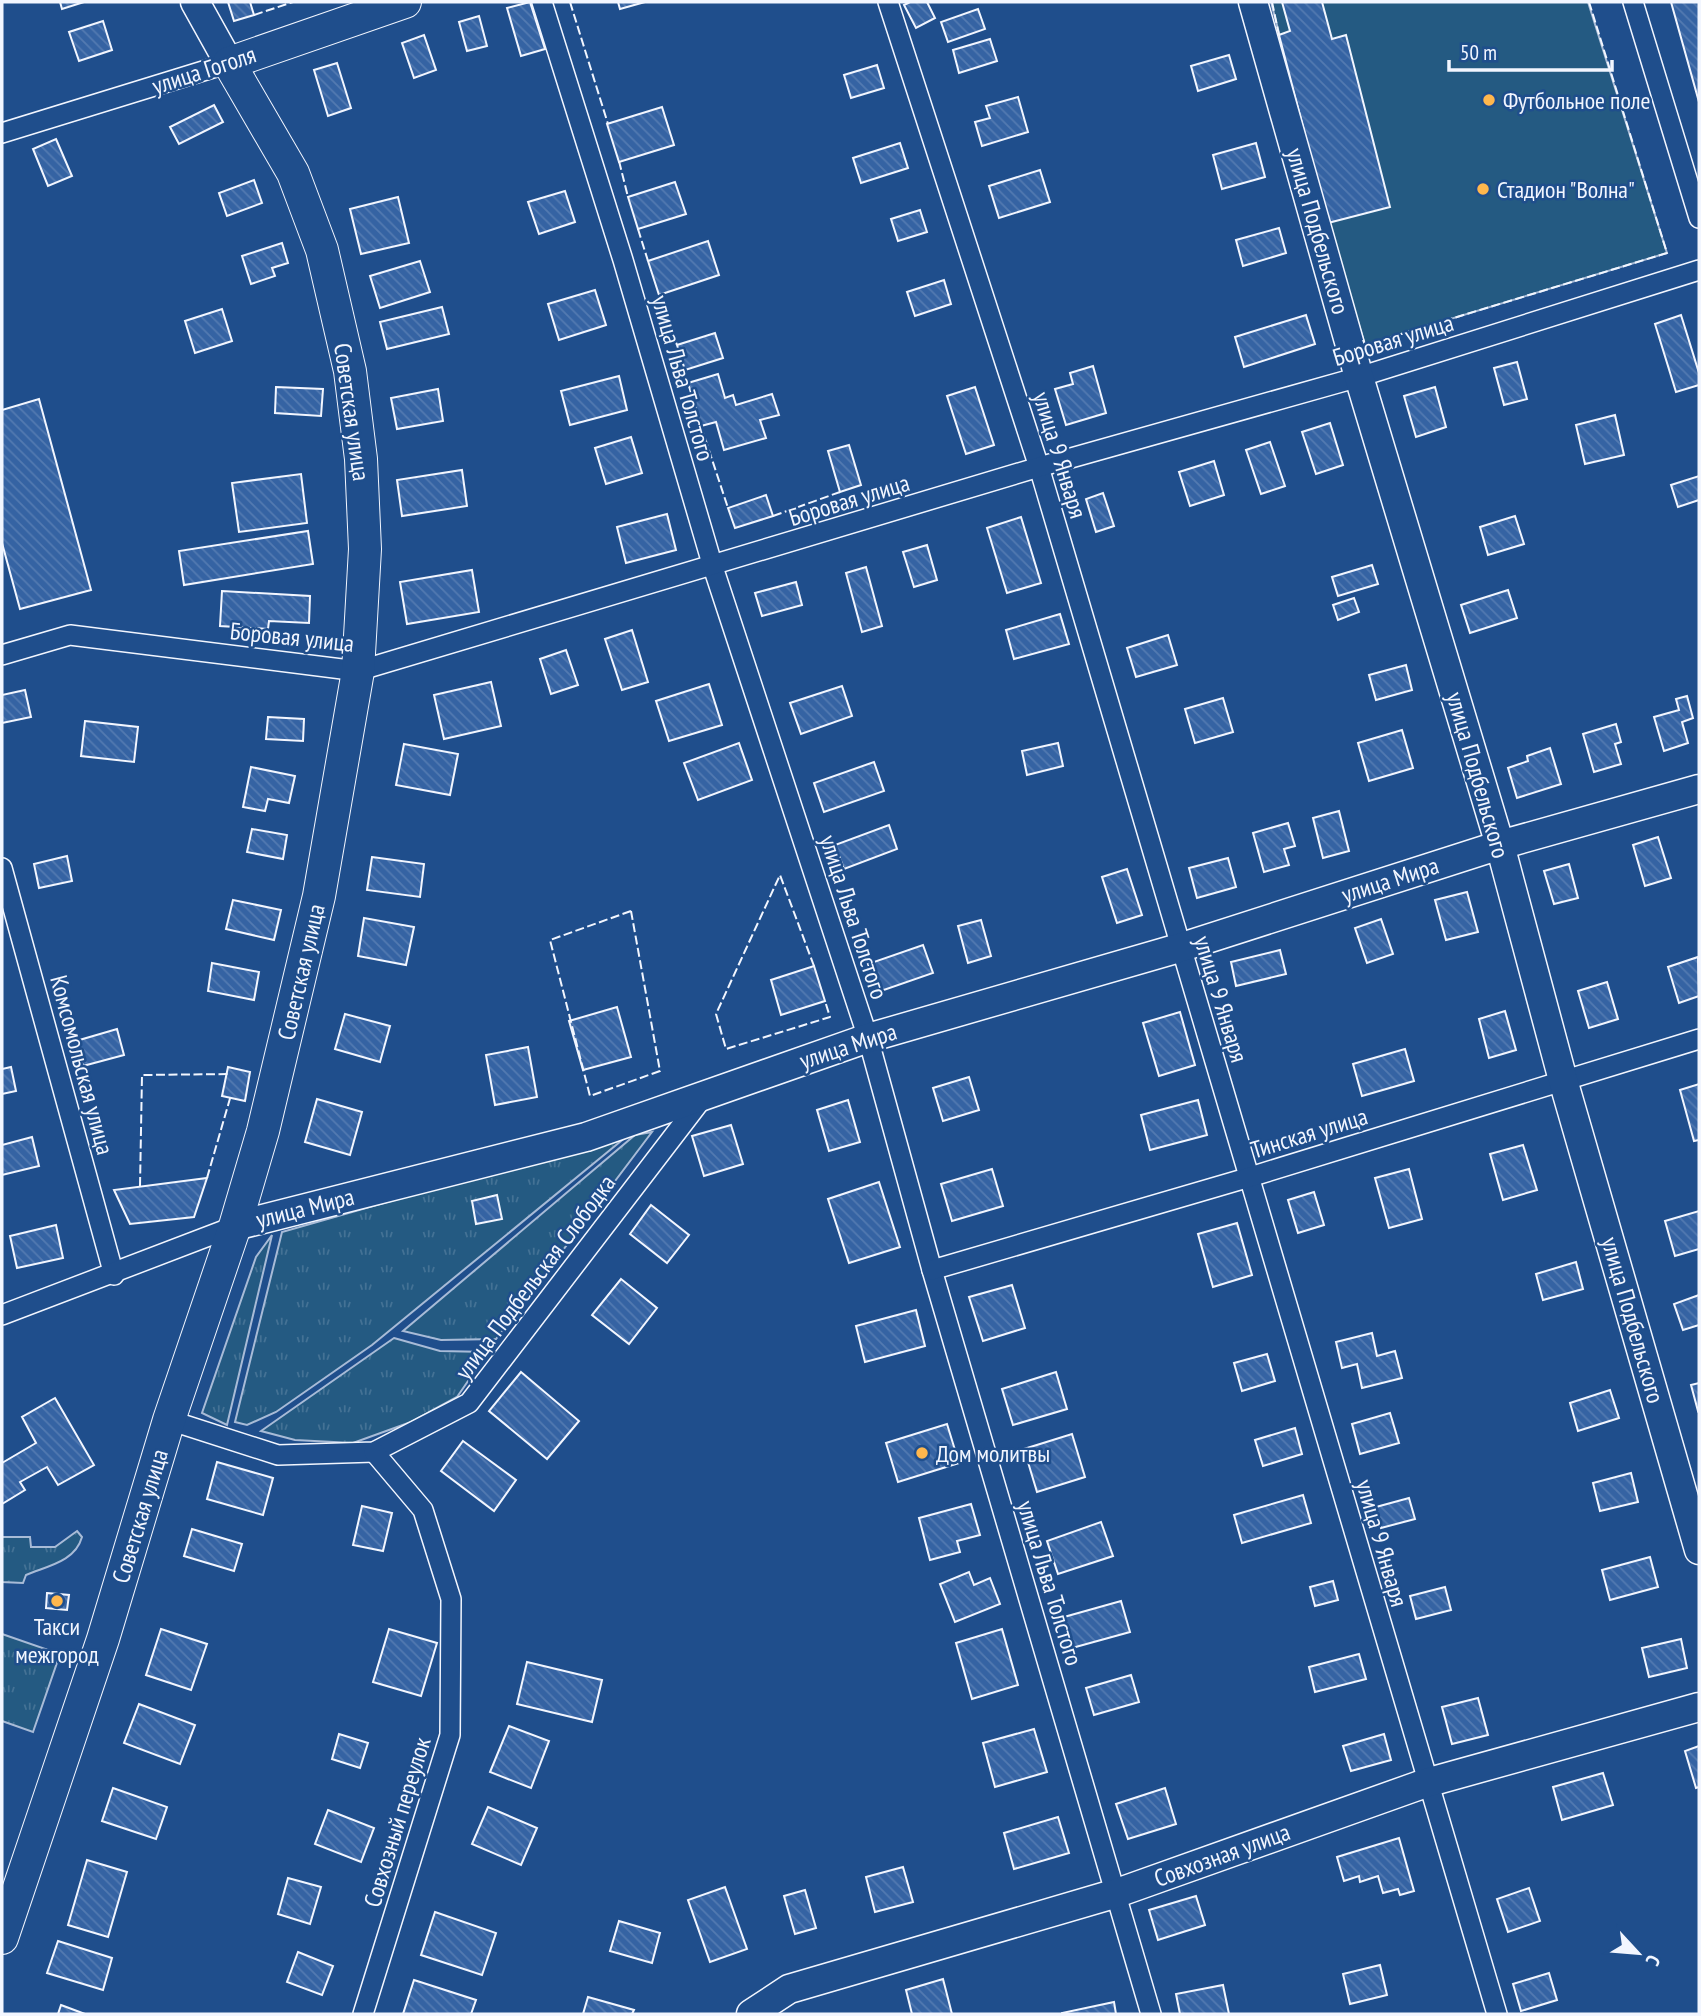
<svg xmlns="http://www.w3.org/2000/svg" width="1701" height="2016" font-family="'PT Sans Narrow',sans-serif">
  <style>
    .grass { fill: url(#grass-tufts); stroke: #a8bbd7; stroke-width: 2 }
    .garden { fill: #245a82; stroke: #a8bbd7; stroke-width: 2 }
    .building { fill: url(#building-back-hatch); stroke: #f2f6ff; stroke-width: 2 }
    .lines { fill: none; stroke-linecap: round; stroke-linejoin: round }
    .minor-casing { stroke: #f2f6ff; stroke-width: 22 }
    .secondary-casing { stroke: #f2f6ff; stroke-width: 31 }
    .primary-casing { stroke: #f2f6ff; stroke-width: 34 }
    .minor { stroke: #1f4e8c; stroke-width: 19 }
    .secondary { stroke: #1f4e8c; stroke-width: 28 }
    .primary { stroke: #1f4e8c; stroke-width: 32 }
    .fence { stroke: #f2f6ff; stroke-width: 2; stroke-dasharray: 9 3.5; stroke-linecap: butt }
    .poi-dot { fill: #ffb74d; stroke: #1f4e8c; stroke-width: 2.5 }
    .labels { text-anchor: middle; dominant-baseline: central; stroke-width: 5; stroke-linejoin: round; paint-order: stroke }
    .street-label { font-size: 24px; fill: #f2f6ff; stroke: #1f4e8c }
    .poi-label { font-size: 24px; fill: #f2f6ff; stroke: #1f4e8c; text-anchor: start }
  </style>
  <defs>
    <pattern id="grass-tufts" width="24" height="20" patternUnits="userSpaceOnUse" patternTransform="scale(1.75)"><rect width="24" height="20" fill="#245a82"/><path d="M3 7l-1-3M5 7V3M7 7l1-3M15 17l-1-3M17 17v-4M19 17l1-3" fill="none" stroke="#447295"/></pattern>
    <pattern id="building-back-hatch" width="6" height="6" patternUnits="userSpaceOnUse" patternTransform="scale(1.75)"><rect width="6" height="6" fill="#3563a3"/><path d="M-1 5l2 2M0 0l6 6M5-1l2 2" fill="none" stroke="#537ab1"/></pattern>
  </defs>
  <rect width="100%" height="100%" fill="#1f4e8c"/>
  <g class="grass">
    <path d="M632 1132 372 1345 276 1412 247 1425 235 1422 282 1232Z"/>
    <path d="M652 1132 496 1339 441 1340 403 1331 635 1135Z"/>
    <path d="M272 1235 227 1425 202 1413 256 1257Z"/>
    <path d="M394 1338 440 1351 488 1352 457 1397 411 1422 353 1443 295 1440 261 1431Z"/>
    <path d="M77 1531 82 1537C75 1562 47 1566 26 1575L23 1583 2 1582V1537H30L31 1547H55Z"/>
    <path d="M2 1634 60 1654 33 1732 2 1721Z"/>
  </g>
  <path class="garden" d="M1271 2H1588L1667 253 1365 345 1328 223Z"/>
  <g class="building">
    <path d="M60 2H84L62 9Z"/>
    <path d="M228 2H250L254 15 234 21Z"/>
    <path d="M530 2 545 49 521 56 507 8Z"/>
    <path d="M618 2H645L620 9Z"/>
    <path d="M910 2H927L935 18 916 28 904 5Z"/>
    <path d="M1282 2H1322L1332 39 1346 35 1390 207 1328 223 1279 35 1290 31Z"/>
    <path d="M1671 2H1699V102Z"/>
    <path d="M978 9 985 29 948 42 941 22Z"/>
    <path d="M479 16 487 46 467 51 459 22Z"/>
    <path d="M103 21 112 50 79 61 69 32Z"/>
    <path d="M424 35 436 70 414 78 402 43Z"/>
    <path d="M990 39 997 61 959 73 953 50Z"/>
    <path d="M1229 55 1236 79 1198 91 1191 66Z"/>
    <path d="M337 63 351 108 328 116 314 70Z"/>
    <path d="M877 65 884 88 851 98 844 75Z"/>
    <path d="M1018 97 1028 132 982 146 975 122 990 118 986 106Z"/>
    <path d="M214 105 223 122 179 144 170 127Z"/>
    <path d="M662 107 674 145 619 162 607 124Z"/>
    <path d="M56 139 72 176 48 186 33 149Z"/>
    <path d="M900 143 908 168 861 183 853 158Z"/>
    <path d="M1256 143 1265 177 1222 189 1213 155Z"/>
    <path d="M1040 170 1050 202 999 218 989 186Z"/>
    <path d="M254 180 262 203 227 216 219 193Z"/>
    <path d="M675 182 686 214 638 229 628 197Z"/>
    <path d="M565 191 575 222 539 234 528 202Z"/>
    <path d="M398 197 409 243 361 254 350 209Z"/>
    <path d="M920 210 927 232 898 241 891 219Z"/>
    <path d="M1279 228 1286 253 1243 266 1236 240Z"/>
    <path d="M708 241 719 275 659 295 648 261Z"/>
    <path d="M282 243 288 263 272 268 275 276 251 284 242 256Z"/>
    <path d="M420 261 430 292 380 308 370 276Z"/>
    <path d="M944 280 951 304 915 316 907 292Z"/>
    <path d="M595 290 606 325 559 340 548 304Z"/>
    <path d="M442 307 449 334 387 349 380 322Z"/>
    <path d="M222 309 232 341 195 353 185 321Z"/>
    <path d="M1306 315 1315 344 1244 367 1235 337Z"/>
    <path d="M1681 315 1699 373V385L1676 392 1655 324Z"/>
    <path d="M715 333 723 358 685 370 677 345Z"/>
    <path d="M1517 362 1527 399 1504 405 1494 368Z"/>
    <path d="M1093 366 1106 413 1066 425 1055 389 1073 384 1070 373Z"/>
    <path d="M718 374 725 398 733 395 736 405 772 394 779 415 760 420 766 438 724 450 716 422 701 426 688 383Z"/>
    <path d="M619 376 627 410 570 425 561 391Z"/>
    <path d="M276 387 323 389 321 416 275 413Z"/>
    <path d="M975 387 994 445 966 454 947 396Z"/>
    <path d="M1435 387 1446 427 1416 437 1404 396Z"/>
    <path d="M438 389 443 421 397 429 391 398Z"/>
    <path d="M39 399 91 590 20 609 2 543V410Z"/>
    <path d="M1615 415 1624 455 1585 464 1576 425Z"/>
    <path d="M1330 423 1343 465 1316 474 1302 432Z"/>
    <path d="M631 437 642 473 606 484 595 448Z"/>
    <path d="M1270 442 1285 486 1261 494 1246 450Z"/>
    <path d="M849 445 861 485 840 492 828 451Z"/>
    <path d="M1214 461 1224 495 1190 506 1179 472Z"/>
    <path d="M462 470 467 506 402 516 397 480Z"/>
    <path d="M301 474 307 523 239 532 232 483Z"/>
    <path d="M1699 476V500L1678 507 1671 485Z"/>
    <path d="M1103 493 1114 526 1096 532 1086 499Z"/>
    <path d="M766 495 773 516 735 528 728 508Z"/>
    <path d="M667 514 676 550 626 563 617 527Z"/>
    <path d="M1515 516 1524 544 1488 555 1480 527Z"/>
    <path d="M1021 517 1041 583 1007 593 987 528Z"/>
    <path d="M308 531 313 564 184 585 179 551Z"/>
    <path d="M927 545 937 580 914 587 903 552Z"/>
    <path d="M1372 565 1378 584 1338 596 1332 577Z"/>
    <path d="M866 567 882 626 862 632 846 573Z"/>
    <path d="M472 570 479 612 407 624 400 582Z"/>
    <path d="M796 582 802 605 762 616 755 593Z"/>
    <path d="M1508 590 1517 618 1470 633 1461 605Z"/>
    <path d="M222 591 310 596 309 623 269 621 268 629 220 626Z"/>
    <path d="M1354 598 1359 612 1338 620 1333 605Z"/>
    <path d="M1060 614 1069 644 1014 659 1006 630Z"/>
    <path d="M632 630 648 682 622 690 605 639Z"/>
    <path d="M1168 635 1177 665 1136 677 1127 648Z"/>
    <path d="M566 650 578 685 551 694 540 659Z"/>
    <path d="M1406 665 1412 690 1376 700 1369 675Z"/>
    <path d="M491 682 501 726 444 739 434 695Z"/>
    <path d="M709 684 722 725 669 741 656 701Z"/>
    <path d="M842 686 852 716 801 734 790 703Z"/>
    <path d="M25 690 31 717 2 723V695Z"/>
    <path d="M1687 696 1693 718 1682 722 1688 743 1664 751 1654 717 1679 710 1676 699Z"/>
    <path d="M1223 698 1233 732 1195 743 1185 709Z"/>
    <path d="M268 717 304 719 303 741 266 739Z"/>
    <path d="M85 721 138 727 134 762 81 756Z"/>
    <path d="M1616 724 1621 742 1615 744 1621 764 1594 772 1583 734Z"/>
    <path d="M1402 730 1413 768 1369 781 1358 743Z"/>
    <path d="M739 743 752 780 698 800 684 763Z"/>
    <path d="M1058 743 1063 766 1027 775 1022 751Z"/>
    <path d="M404 744 458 754 450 795 396 785Z"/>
    <path d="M1550 748 1561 784 1517 798 1508 768 1528 761 1527 756Z"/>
    <path d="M874 762 884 791 824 812 814 783Z"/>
    <path d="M251 767 295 776 289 803 268 799 265 811 243 807Z"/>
    <path d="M1339 811 1349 851 1323 858 1313 818Z"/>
    <path d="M1288 823 1295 846 1284 849 1289 865 1264 872 1253 833Z"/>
    <path d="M889 825 897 849 844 869 835 845Z"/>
    <path d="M252 829 287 835 283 859 247 852Z"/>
    <path d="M1658 837 1671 878 1645 886 1633 845Z"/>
    <path d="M67 856 72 881 39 888 34 864Z"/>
    <path d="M372 857 424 864 420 897 367 890Z"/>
    <path d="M1228 858 1236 887 1197 898 1189 868Z"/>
    <path d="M1569 864 1578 898 1554 904 1544 871Z"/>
    <path d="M1127 869 1142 915 1117 923 1102 877Z"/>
    <path d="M1467 892 1478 932 1446 940 1435 900Z"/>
    <path d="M233 900 281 910 274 940 226 929Z"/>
    <path d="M364 918 414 927 406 965 358 956Z"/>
    <path d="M1381 919 1393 954 1367 963 1355 928Z"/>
    <path d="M981 920 991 956 968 963 958 926Z"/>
    <path d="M923 945 933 973 878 992 868 964Z"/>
    <path d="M1280 950 1286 974 1236 986 1231 962Z"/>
    <path d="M1698 957 1699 996 1679 1003 1668 967Z"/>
    <path d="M212 963 259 972 254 1000 208 991Z"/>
    <path d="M814 966 825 1001 781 1015 771 980Z"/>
    <path d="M1607 982 1618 1019 1589 1028 1578 991Z"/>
    <path d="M617 1007 631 1057 583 1070 569 1021Z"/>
    <path d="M1505 1011 1516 1050 1489 1058 1479 1019Z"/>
    <path d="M1180 1012 1195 1065 1159 1076 1143 1023Z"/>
    <path d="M345 1014 390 1026 380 1062 335 1049Z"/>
    <path d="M117 1029 124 1055 83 1066 76 1041Z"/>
    <path d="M528 1047 537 1097 495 1105 486 1055Z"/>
    <path d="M1405 1049 1414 1081 1362 1096 1353 1064Z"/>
    <path d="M11 1067 16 1091 2 1094V1069Z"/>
    <path d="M228 1067 250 1072 245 1101 222 1096Z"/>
    <path d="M969 1077 979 1110 943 1121 933 1088Z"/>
    <path d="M1699 1084V1140L1694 1141 1680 1090Z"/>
    <path d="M317 1099 362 1112 350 1155 305 1142Z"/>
    <path d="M848 1100 860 1142 829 1151 817 1110Z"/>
    <path d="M1198 1100 1207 1135 1150 1150 1141 1115Z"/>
    <path d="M731 1125 743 1164 704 1176 692 1136Z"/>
    <path d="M32 1137 39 1166 2 1175V1145Z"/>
    <path d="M1523 1145 1537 1190 1503 1200 1490 1154Z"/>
    <path d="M992 1169 1003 1206 952 1221 941 1184Z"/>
    <path d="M1409 1169 1422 1219 1389 1228 1375 1178Z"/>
    <path d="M207 1178 194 1217 130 1224 114 1190Z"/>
    <path d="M879 1182 900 1247 849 1263 828 1199Z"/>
    <path d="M1314 1192 1324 1225 1298 1233 1288 1200Z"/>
    <path d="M497 1195 502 1219 476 1224 472 1201Z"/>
    <path d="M651 1205 689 1235 667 1263 630 1234Z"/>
    <path d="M1699 1211V1249L1675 1256 1665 1221Z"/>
    <path d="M1237 1223 1252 1275 1213 1287 1198 1234Z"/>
    <path d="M56 1225 63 1258 17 1268 10 1236Z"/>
    <path d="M1576 1262 1583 1289 1543 1300 1536 1274Z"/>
    <path d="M621 1279 657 1308 629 1344 592 1315Z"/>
    <path d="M1012 1285 1025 1328 983 1341 969 1297Z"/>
    <path d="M1699 1295V1325L1683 1330 1674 1304Z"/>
    <path d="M916 1310 925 1346 865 1362 856 1326Z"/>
    <path d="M1372 1333 1377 1356 1395 1351 1402 1378 1362 1388 1357 1364 1342 1368 1336 1342Z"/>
    <path d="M1267 1354 1275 1381 1242 1391 1234 1363Z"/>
    <path d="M521 1372 579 1421 547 1459 489 1411Z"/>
    <path d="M1056 1372 1067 1409 1013 1425 1002 1389Z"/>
    <path d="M1699 1383V1410L1698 1411 1691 1385Z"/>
    <path d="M1610 1390 1619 1418 1578 1431 1570 1403Z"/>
    <path d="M55 1398 94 1465 58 1485 47 1467 20 1482 25 1490 2 1504V1463L36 1443 22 1417Z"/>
    <path d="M1390 1413 1399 1443 1360 1454 1352 1424Z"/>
    <path d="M947 1424 959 1463 898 1482 886 1443Z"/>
    <path d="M1295 1428 1302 1454 1263 1466 1255 1440Z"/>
    <path d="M1072 1434 1085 1477 1037 1492 1024 1449Z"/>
    <path d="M463 1441 516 1480 494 1511 441 1471Z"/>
    <path d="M217 1462 273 1478 263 1515 207 1499Z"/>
    <path d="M1631 1473 1638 1502 1600 1511 1593 1483Z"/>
    <path d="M1303 1495 1311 1523 1242 1543 1234 1515Z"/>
    <path d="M1409 1498 1415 1519 1381 1528 1376 1507Z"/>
    <path d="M971 1504 980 1535 957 1541 960 1552 930 1560 919 1518Z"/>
    <path d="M362 1506 392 1513 383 1551 353 1545Z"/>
    <path d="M1101 1522 1113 1556 1058 1574 1047 1541Z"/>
    <path d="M192 1529 242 1544 234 1571 184 1556Z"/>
    <path d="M1650 1557 1658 1587 1610 1600 1602 1570Z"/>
    <path d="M969 1572 974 1585 990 1578 1000 1604 955 1622 940 1584Z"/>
    <path d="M1333 1581 1338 1600 1315 1606 1310 1587Z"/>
    <path d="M1445 1587 1451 1610 1416 1619 1410 1596Z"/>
    <path d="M47 1593 69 1595 67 1610 46 1608Z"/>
    <path d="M1121 1601 1130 1632 1072 1648 1064 1617Z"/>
    <path d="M161 1629 207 1644 191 1690 146 1675Z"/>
    <path d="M389 1629 437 1643 421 1696 373 1682Z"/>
    <path d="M1002 1629 1018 1685 972 1699 956 1643Z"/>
    <path d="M1681 1639 1687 1668 1649 1677 1642 1648Z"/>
    <path d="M1359 1654 1366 1679 1315 1692 1309 1667Z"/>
    <path d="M527 1662 602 1680 592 1722 517 1704Z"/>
    <path d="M1131 1675 1139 1702 1094 1715 1086 1688Z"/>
    <path d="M1478 1698 1488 1735 1452 1744 1442 1707Z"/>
    <path d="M139 1704 195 1725 180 1764 124 1743Z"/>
    <path d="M509 1726 549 1741 531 1788 490 1772Z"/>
    <path d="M1034 1729 1047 1772 995 1787 983 1743Z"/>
    <path d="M339 1734 368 1743 360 1768 332 1759Z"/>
    <path d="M1384 1734 1391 1760 1351 1771 1343 1746Z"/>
    <path d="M1699 1746V1787L1696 1788 1685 1751Z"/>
    <path d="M1603 1773 1613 1805 1562 1820 1553 1787Z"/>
    <path d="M113 1788 167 1807 156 1839 102 1821Z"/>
    <path d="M1165 1788 1176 1824 1128 1839 1116 1804Z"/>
    <path d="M488 1807 537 1828 521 1865 472 1844Z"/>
    <path d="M328 1810 374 1828 361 1862 315 1844Z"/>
    <path d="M1058 1817 1069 1853 1014 1869 1004 1833Z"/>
    <path d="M1399 1838 1414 1891 1400 1895 1398 1889 1383 1893 1378 1876 1360 1882 1359 1876 1344 1881 1337 1857Z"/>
    <path d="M87 1860 127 1872 108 1937 68 1925Z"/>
    <path d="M903 1867 913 1902 875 1912 866 1877Z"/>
    <path d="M288 1878 321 1887 310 1924 278 1914Z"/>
    <path d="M725 1887 747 1949 710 1962 688 1900Z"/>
    <path d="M1529 1888 1540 1921 1508 1932 1497 1899Z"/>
    <path d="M805 1890 816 1928 795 1934 784 1896Z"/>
    <path d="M1196 1896 1205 1925 1158 1940 1149 1910Z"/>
    <path d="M435 1912 496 1933 482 1975 421 1955Z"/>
    <path d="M619 1921 660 1933 652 1963 610 1951Z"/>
    <path d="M58 1941 112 1958 103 1990 47 1973Z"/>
    <path d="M298 1952 333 1966 322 1995 287 1982Z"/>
    <path d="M1380 1965 1387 1995 1350 2004 1343 1974Z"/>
    <path d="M1549 1973 1557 2000 1521 2011 1513 1984Z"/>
    <path d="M943 1979 952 2014H912L906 1990Z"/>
    <path d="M414 1980 476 2000 471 2014H403Z"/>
    <path d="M1223 1985 1229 2014H1180L1176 1994Z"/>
    <path d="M588 1997 634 2010 632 2014H583Z"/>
    <path d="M1114 2002 1116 2014H1062V2013Z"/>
    <path d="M61 2005 85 2014H58Z"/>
  </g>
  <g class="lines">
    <g class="minor-casing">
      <g id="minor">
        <path d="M542 2 623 260 713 567 868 1038 932 1270 1151 2014"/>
        <path d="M888 2 1039 467 1497 2014"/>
        <path d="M1633 2 1699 218"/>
        <path d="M2 133 229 63"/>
        <path d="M2 655 70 635 358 671 1039 467 1359 377 1699 270"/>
        <path d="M2 868 114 1275"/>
        <path d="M932 1270 1250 1177 1699 1039"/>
        <path d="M2 1315 235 1226"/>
        <path d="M169 1420 278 1455 374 1452 469 1403 705 1095"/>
        <path d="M363 2014 450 1735 451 1599 423 1510 374 1452"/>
      </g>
    </g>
    <g class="secondary-casing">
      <g id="secondary">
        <path d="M195 2 229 63"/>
        <path d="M1253 2 1359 377 1500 845 1563 1080 1699 1550"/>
        <path d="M235 1226 586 1137 868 1038 1179 948 1500 845 1699 789"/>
        <path d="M751 2014 789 1989 1117 1893 1426 1783 1699 1707"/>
      </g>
    </g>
    <g class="primary-casing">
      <path id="primary" d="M2 1938 103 1639 169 1420 235 1226 263 1131 319 896 358 671 365 549 361 459 350 371 322 250 293 173 229 63 405 2"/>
    </g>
    <use href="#minor" class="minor"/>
    <use href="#secondary" class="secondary"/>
    <use href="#primary" class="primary"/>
    <g class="fence">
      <path d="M570 2 608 124"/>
      <path d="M1272 2 1279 35"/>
      <path d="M254 15 293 2"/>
      <path d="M619 161 628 197"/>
      <path d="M638 229 648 261"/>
      <path d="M659 295 677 345"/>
      <path d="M1363 340 1365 345 1667 253 1589 2"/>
      <path d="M701 426 728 508"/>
      <path d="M773 516 840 492"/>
      <path d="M631 911 660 1071 590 1096 550 940Z"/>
      <path d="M814 966 780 875 716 1014 726 1049 830 1017 825 1001"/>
      <path d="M207 1178 231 1095"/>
      <path d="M140 1186 142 1075 231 1074"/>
    </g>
  </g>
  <g class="poi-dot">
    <circle cx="1489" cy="100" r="7"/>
    <circle cx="1483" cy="189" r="7"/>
    <circle cx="922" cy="1453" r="7"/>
    <circle cx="57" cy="1601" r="7"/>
  </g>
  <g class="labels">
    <g class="street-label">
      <text transform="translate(204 70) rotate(-18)">улица Гоголя</text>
      <text transform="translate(1318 231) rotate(74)">улица Подбельского</text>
      <text transform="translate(1393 340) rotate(-17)">Боровая улица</text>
      <text transform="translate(683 378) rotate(74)">улица Льва Толстого</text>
      <text transform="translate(352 412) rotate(82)">Советская улица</text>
      <text transform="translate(1060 455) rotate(73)">улица 9 Января</text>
      <text transform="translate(849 500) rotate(-17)">Боровая улица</text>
      <text transform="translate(292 637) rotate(6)">Боровая улица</text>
      <text transform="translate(1478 775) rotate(74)">улица Подбельского</text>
      <text transform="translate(1390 880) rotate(-18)">улица Мира</text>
      <text transform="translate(854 917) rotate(72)">улица Льва Толстого</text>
      <text transform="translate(301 972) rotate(-77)">Советская улица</text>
      <text transform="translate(1221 999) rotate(73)">улица 9 Января</text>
      <text transform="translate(848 1046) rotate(-18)">улица Мира</text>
      <text transform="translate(82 1065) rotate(75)">Комсомольская улица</text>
      <text transform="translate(1309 1133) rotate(-17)">Тинская улица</text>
      <text transform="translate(305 1208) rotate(-14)">улица Мира</text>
      <text transform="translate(535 1277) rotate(-53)">улица Подбельская Слободка</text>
      <text transform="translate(1633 1320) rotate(74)">улица Подбельского</text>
      <text transform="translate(140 1516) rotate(-73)">Советская улица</text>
      <text transform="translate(1382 1543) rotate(74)">улица 9 Января</text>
      <text transform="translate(1050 1583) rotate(73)">улица Льва Толстого</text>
      <text transform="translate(397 1822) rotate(-73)">Совхозный переулок</text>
      <text transform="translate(1222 1855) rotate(-20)">Совхозная улица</text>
    </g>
    <g class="poi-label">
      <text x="1503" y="100">Футбольное поле</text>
      <text x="1497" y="189">Стадион "Волна"</text>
      <text x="936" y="1453">Дом молитвы</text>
      <text x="57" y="1626" text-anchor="middle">Такси<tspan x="57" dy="28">межгород</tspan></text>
    </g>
  </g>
  <rect width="1701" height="2016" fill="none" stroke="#f2f6ff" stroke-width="7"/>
  <g transform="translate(1638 1953) rotate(116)" stroke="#1f4e8c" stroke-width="5" paint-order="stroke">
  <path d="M0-5L12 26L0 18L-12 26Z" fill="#f2f6ff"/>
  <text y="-10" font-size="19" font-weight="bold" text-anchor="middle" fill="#f2f6ff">С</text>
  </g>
  <path d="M1449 60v10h163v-10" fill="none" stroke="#f2f6ff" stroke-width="3.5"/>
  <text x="1460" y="60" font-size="21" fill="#f2f6ff" stroke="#1f4e8c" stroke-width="5" paint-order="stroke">50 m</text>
</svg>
